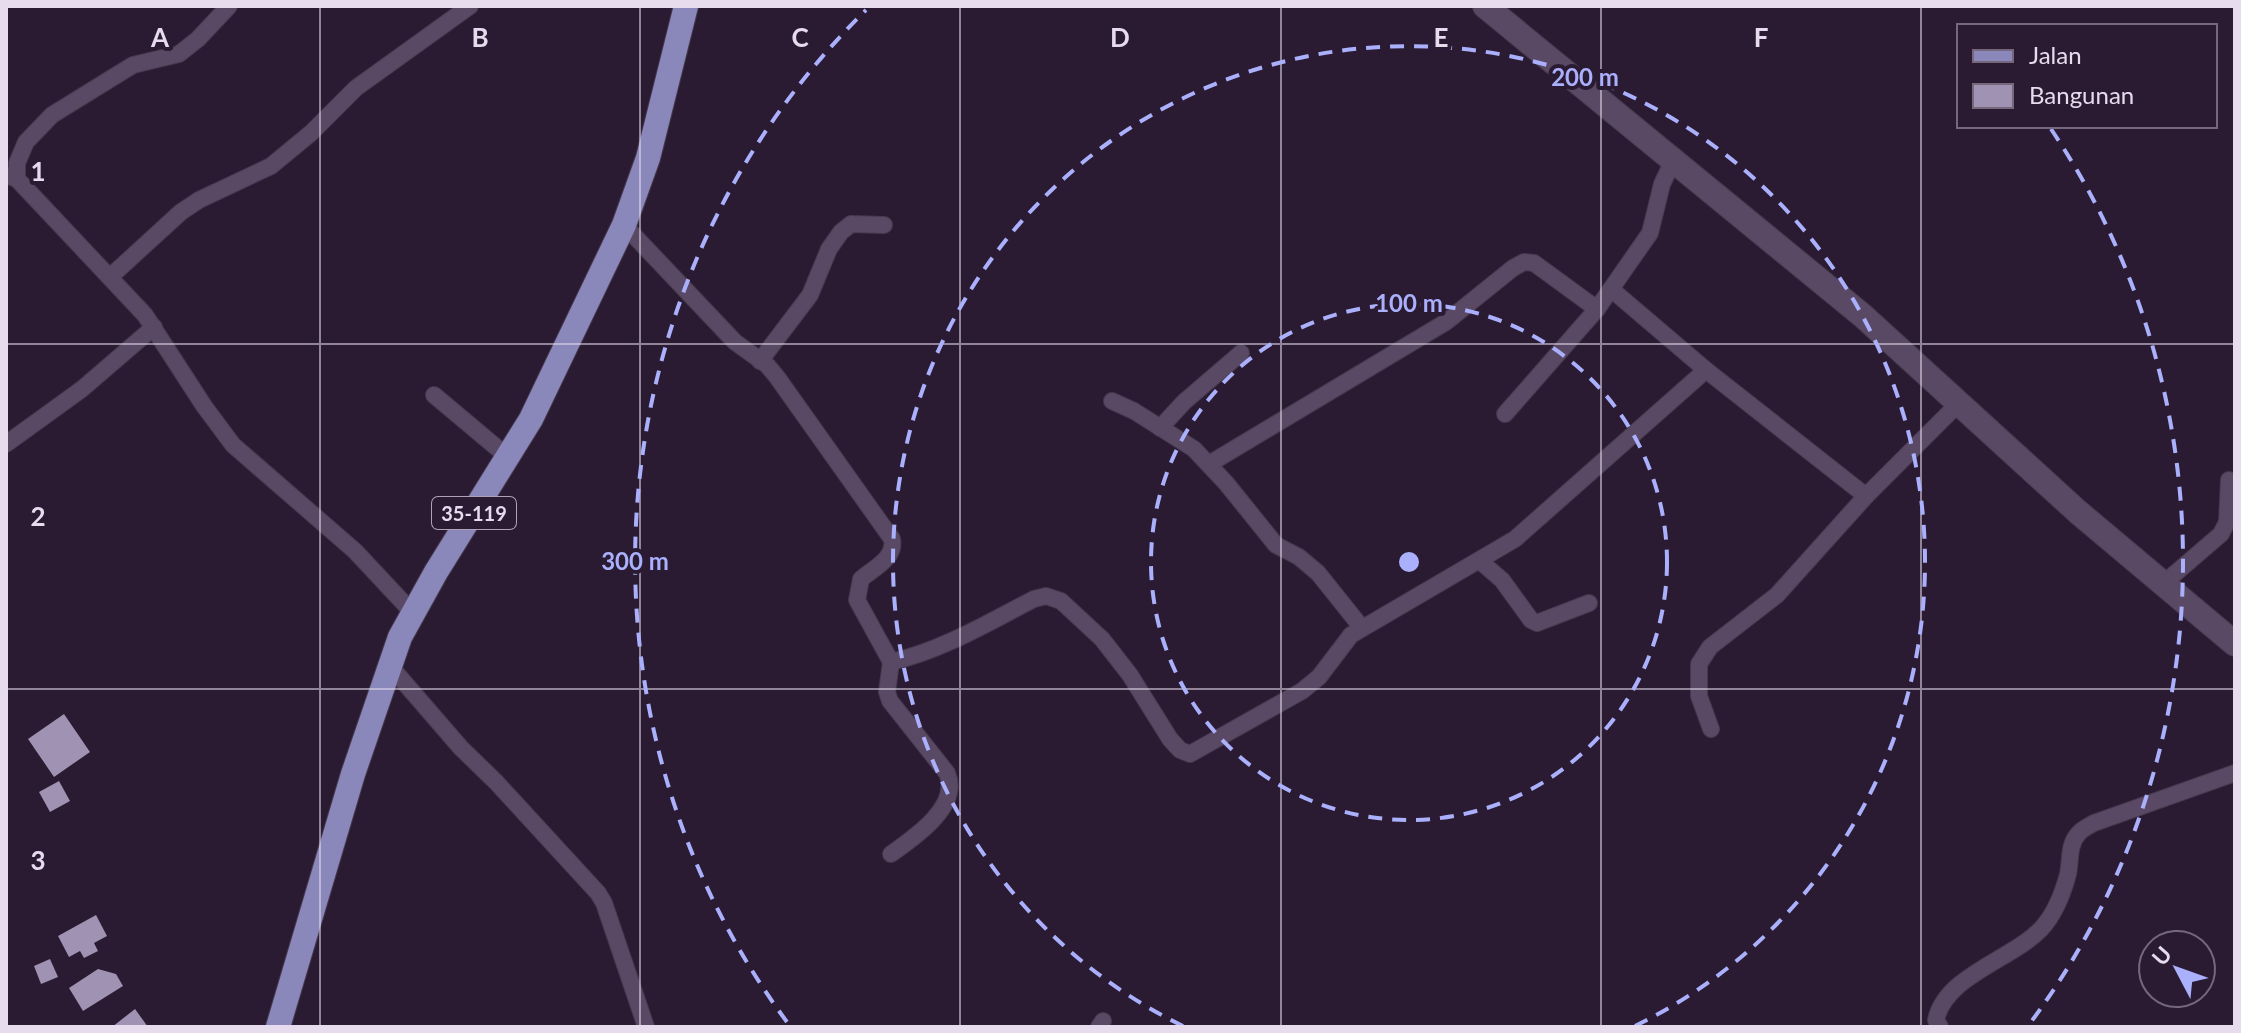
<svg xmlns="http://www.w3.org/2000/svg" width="2241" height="1033" font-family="Lato,sans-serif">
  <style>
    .building { fill: #9f92b2 }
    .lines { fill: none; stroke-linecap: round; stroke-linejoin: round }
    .street-casing { stroke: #46394d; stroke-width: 18 }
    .secondary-casing { stroke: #46394d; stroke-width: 26 }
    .primary-casing { stroke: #46394d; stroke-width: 26 }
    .street { stroke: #594964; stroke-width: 16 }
    .secondary { stroke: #594964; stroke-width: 24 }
    .primary { stroke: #8a87bb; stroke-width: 24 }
    .grid { fill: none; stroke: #e6dced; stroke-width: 2; stroke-opacity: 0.55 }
    .ring { fill: none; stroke: #aab0fc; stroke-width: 4; stroke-dasharray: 14 10 }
    .labels { text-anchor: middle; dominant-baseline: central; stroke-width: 8; stroke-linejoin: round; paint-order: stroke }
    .shield { fill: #2a1b33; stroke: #aea2b5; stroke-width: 2 }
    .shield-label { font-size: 20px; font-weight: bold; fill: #e6dced }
    .grid-label { font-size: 26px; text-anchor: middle; font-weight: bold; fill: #e6dced; stroke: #2a1b33; stroke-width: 8; stroke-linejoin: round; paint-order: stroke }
    .centre { fill: #aab0fc; stroke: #2a1b33; stroke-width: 4 }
    .ring-label { font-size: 24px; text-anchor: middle; font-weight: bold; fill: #aab0fc; stroke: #2a1b33; stroke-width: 8; stroke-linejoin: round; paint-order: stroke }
  </style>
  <rect width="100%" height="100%" fill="#2a1b33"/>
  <g class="building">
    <path d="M64 714 90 752 54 777 28 739Z"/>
    <path d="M59 781 70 801 50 812 39 792Z"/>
    <path d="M96 915 107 936 94 943 98 951 84 958 80 951 69 957 58 936Z"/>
    <path d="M50 959 58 977 41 984 34 966Z"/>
    <path d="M98 969 116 974 123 986 83 1011 69 988Z"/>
    <path d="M135 1009 148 1027H112Z"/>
  </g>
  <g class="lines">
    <g class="street-casing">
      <g id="street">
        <path d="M6 175 17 179 145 315 204 406 233 445 355 551 413 613"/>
        <path d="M17 179V163L26 142 52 115 133 65 179 54 198 39 229 6"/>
        <path d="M624 225 735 342 767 365 777 377 892 539C896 558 874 568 861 579L857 600 891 662C941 651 989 622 1034 599L1046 596 1061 601 1102 639 1130 675 1170 739 1180 750 1190 754 1302 691 1319 677 1351 635 1515 539 1706 370"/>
        <path d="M111 276 181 212 199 200 271 166 311 133 356 88 470 6"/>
        <path d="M1611 289 1706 370 1866 496"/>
        <path d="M760 361 810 295 829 249 841 232 851 224 884 225"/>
        <path d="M434 395 508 457"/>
        <path d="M1112 401 1134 411 1194 449 1226 483 1276 545 1299 557 1318 573 1362 628"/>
        <path d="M1505 414 1597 309 1650 233 1662 184 1673 161"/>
        <path d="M1160 428 1184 402 1241 353"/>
        <path d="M6 444 82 389 154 327"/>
        <path d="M1209 464 1446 322 1513 268 1524 262 1534 263 1597 309"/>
        <path d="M1480 561 1502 580 1531 620 1537 623 1589 603"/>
        <path d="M2164 583 2221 534 2227 522 2229 480"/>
        <path d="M390 666 461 748 496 782 598 893 604 903 646 1027"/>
        <path d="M1711 729 1699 696V664L1710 647 1777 595 1866 496 1958 404"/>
        <path d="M891 854C915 837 961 806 947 773L890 701 887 692 891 662"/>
        <path d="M1099 1027 1103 1021"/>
        <path d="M1940 1027 1936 1020C1945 976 2011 960 2041 929 2054 915 2063 893 2068 874 2071 860 2068 844 2079 833 2082 829 2089 826 2094 823L2235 773"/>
      </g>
    </g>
    <g class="secondary-casing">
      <path id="secondary" d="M1485 6 1863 316 2078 512 2235 644"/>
    </g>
    <g class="primary-casing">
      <path id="primary" d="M278 1027 353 774 400 637 436 572 531 419 624 225 648 158 686 6"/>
    </g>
    <use href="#street" class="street"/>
    <use href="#secondary" class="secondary"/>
    <use href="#primary" class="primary"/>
  </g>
  <path class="grid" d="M320 6V1027M640 6V1027M960 6V1027M1281 6V1027M1601 6V1027M1921 6V1027M6 344H2235M6 689H2235"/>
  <g class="ring">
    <circle cx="1409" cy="562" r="258"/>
    <path d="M1183 1026A516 516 0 1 1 1635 1026"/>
    <path d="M787 1022A774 774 0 0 1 866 10M2051 129A774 774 0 0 1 2031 1022"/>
  </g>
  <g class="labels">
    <rect class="shield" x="432" y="497" width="84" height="32" rx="6"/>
    <g class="shield-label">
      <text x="474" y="513">35-119</text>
    </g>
  </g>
  <g class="grid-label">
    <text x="160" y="47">A</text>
    <text x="480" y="47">B</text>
    <text x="800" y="47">C</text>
    <text x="1120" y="47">D</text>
    <text x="1441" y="47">E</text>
    <text x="1761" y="47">F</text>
    <text x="38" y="181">1</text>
    <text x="38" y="526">2</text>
    <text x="38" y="870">3</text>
  </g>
  <circle cx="1409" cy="562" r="12" class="centre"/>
  <g class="ring-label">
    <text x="1585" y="86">200 m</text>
    <text x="1409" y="312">100 m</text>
    <text x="635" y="570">300 m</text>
  </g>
  <rect width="2241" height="1033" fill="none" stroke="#e6dced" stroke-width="16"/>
  <rect x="1957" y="24" width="260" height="104" fill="#2a1b33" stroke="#75687d" stroke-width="2"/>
  <rect x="1973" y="50" width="40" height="12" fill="#8a87bb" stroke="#75687d" stroke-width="2"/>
  <text x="2029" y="64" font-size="24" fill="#e6dced">Jalan</text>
  <rect x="1973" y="84" width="40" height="24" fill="#9f92b2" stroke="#75687d" stroke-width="2"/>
  <text x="2029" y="104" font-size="24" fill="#e6dced">Bangunan</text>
  <g transform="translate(2177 969) rotate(311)"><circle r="38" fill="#2a1b33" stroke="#75687d" stroke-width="2"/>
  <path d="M0-6L14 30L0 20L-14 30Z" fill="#aab0fc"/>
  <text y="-12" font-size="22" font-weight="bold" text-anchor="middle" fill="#e6dced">U</text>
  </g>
</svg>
